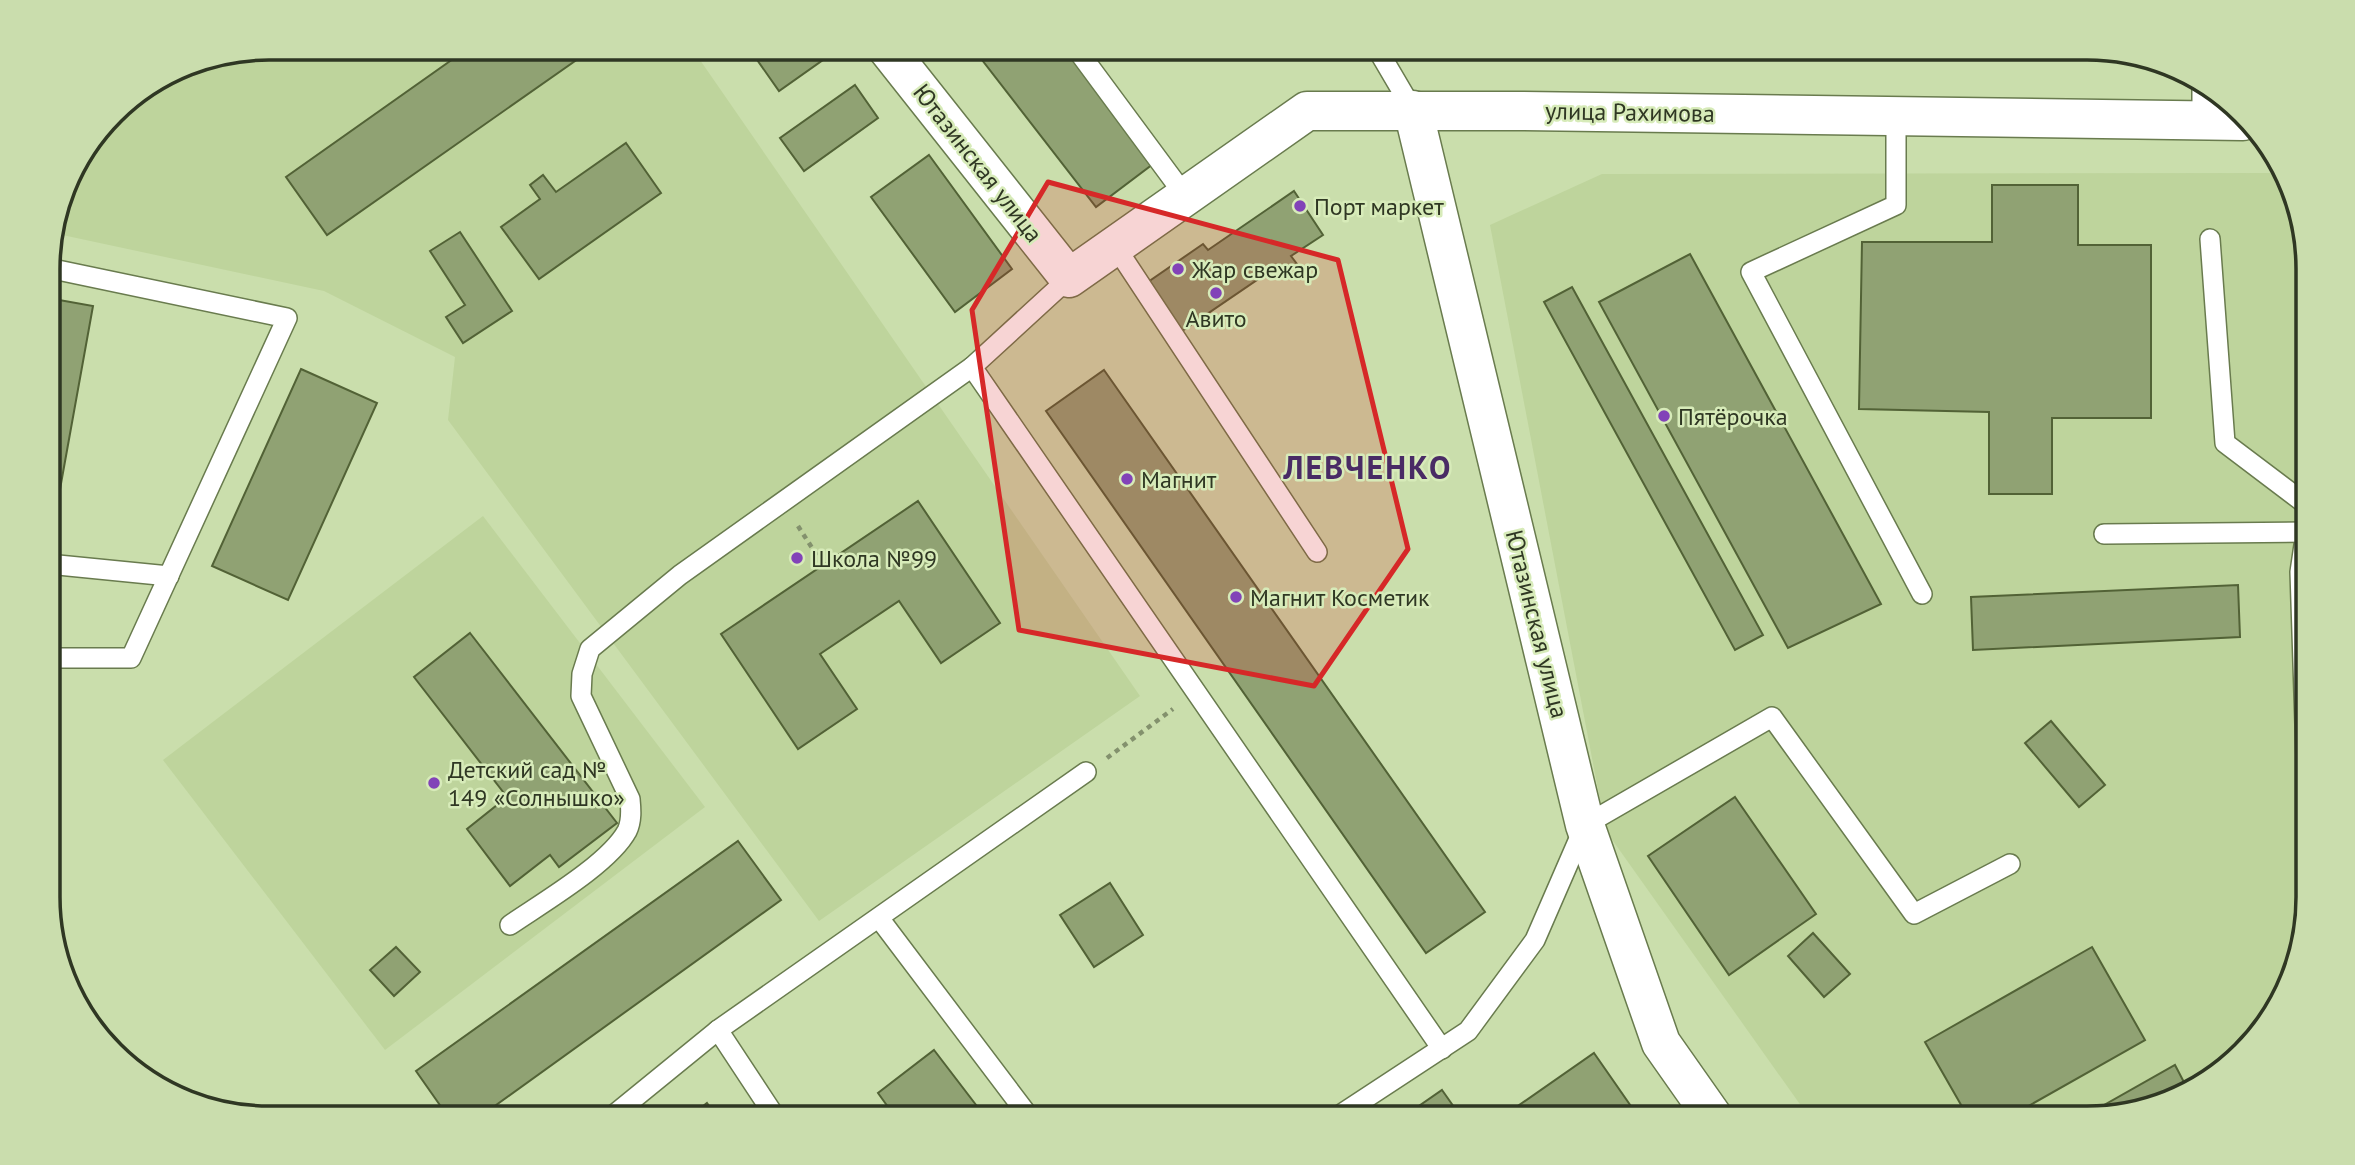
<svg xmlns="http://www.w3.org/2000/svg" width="2355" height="1165" font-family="'PT Sans',sans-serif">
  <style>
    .built { fill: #bed49c }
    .building { fill: #90a273; stroke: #526236; stroke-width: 2 }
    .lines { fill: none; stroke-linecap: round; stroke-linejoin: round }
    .lane-casing { stroke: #697b4e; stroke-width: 22 }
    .street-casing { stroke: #697b4e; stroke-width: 41 }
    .path { stroke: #83916d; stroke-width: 4.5; stroke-dasharray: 5 5; stroke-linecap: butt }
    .lane { stroke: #fff; stroke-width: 19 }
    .street { stroke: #fff; stroke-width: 38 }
    .marked { fill: #d62828; fill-opacity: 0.2; stroke: #d62828; stroke-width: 5; stroke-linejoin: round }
    .poi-dot { fill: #8243b8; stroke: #d7ebb9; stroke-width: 2.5 }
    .labels { text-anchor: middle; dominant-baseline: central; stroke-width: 5; stroke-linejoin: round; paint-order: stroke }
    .street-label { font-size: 24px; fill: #2f3723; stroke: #d7ebb9 }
    .poi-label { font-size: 24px; fill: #2f3723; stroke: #d7ebb9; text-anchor: start }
    .district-label { font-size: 32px; font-weight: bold; letter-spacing: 2px; fill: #492b65; stroke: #d7ebb9 }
    .rim { fill: none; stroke: #2f3723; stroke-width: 3.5 }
  </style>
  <rect width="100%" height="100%" fill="#cadeac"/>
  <g class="built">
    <path d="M269 47H691L1140 696 819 921 448 420 455 357 324 291 53 233 70 170 122 102 184 64Z"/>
    <path d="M2281 173 2306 240 2308 897 2285 994 2210 1080 2100 1117H1809L1606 831 1490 225 1602 174Z"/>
    <path d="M483 516 705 807 385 1050 163 760Z"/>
  </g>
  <g class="building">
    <path d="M470 47H595L327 235 286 177Z"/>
    <path d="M748 47H836L837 50 779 91Z"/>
    <path d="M972 47H1063L1153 164 1096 207Z"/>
    <path d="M855 85 878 118 804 171 780 138Z"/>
    <path d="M626 143 661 193 539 279 501 227 540 199 530 185 543 175 556 192Z"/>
    <path d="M929 155 1012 269 955 312 871 197Z"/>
    <path d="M1992 185H2078V245H2151V418H2052V494H1989V412L1859 409 1862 242H1992Z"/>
    <path d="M1294 191 1323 235 1291 256 1297 264 1284 274 1279 265 1182 331 1148 282 1203 244 1208 250Z"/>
    <path d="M460 232 512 311 463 343 446 317 465 305 430 251Z"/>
    <path d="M1690 254 1881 604 1788 648 1599 302Z"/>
    <path d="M1572 287 1763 635 1735 650 1544 302Z"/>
    <path d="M48 298 93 306 55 517 48 516Z"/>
    <path d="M301 369 377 403 288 600 212 566Z"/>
    <path d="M1104 370 1485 912 1426 953 1046 411Z"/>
    <path d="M918 501 1000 623 941 663 899 601 820 654 857 709 798 749 721 634Z"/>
    <path d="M2238 585 2240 637 1973 650 1971 597Z"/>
    <path d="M470 633 617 823 559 867 550 855 510 886 467 829 507 797 414 677Z"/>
    <path d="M2051 721 2105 785 2079 807 2025 743Z"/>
    <path d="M1735 797 1816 914 1729 975 1648 856Z"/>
    <path d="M738 841 781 900 478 1118H449L416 1071Z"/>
    <path d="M1110 883 1143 935 1094 967 1060 915Z"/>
    <path d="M1813 933 1850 974 1824 997 1788 956Z"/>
    <path d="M396 947 420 972 394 996 370 970Z"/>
    <path d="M2092 947 2145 1040 2009 1117H1968L1925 1042Z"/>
    <path d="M934 1050 986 1118H896L878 1093Z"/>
    <path d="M1594 1053 1635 1112 1627 1117H1502Z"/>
    <path d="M2175 1065 2187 1088 2100 1117H2083Z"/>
    <path d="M1442 1090 1461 1117H1403Z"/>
    <path d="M707 1103 718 1118H688Z"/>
  </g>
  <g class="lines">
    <g class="lane-casing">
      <g id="lane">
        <path d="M1075 47 1186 197"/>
        <path d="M1376 47 1413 110"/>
        <path d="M2202 85V121"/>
        <path d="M1896 115V205L1751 272 1922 594"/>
        <path d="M2210 239 2225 443 2307 505"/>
        <path d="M1115 246 1317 552"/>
        <path d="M48 268 287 318 131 658H49"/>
        <path d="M1069 278 972 367 1442 1049"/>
        <path d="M2307 525 2300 572 2308 815"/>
        <path d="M2104 534 2306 532"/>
        <path d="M48 564 169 576"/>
        <path d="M879 918 1030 1118"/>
        <path d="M510 925C542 903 609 864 627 831 632 821 631 809 630 799L581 696 582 674 590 649 680 575 972 367"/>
        <path d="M718 1030 776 1118"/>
        <path d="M1337 1117 1468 1031 1535 940 1585 825 1772 717 1914 914 2010 864"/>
        <path d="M610 1118 718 1030 1086 772"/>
      </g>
    </g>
    <g class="street-casing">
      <g id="street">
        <path d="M886 47 1069 278 1307 111H1520L2243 121"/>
        <path d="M1413 110 1585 825 1661 1043 1713 1117"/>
      </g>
    </g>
    <g class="path">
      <path d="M798 526 823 565"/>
      <path d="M1107 758 1173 709"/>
    </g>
    <use href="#lane" class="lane"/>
    <use href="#street" class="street"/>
  </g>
  <path class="marked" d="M1048 182 1338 260 1408 549 1314 686 1019 630 972 310Z"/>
  <g class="poi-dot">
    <circle cx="1300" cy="206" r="7"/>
    <circle cx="1178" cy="269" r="7"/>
    <circle cx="1216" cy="293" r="7"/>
    <circle cx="1664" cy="416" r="7"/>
    <circle cx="1127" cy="479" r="7"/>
    <circle cx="797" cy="558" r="7"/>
    <circle cx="1236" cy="597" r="7"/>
    <circle cx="434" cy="783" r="7"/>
  </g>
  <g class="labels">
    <g class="street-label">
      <text transform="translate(1630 112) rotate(1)">улица Рахимова</text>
      <text transform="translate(978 163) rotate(52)">Ютазинская улица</text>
      <text transform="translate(1537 624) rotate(76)">Ютазинская улица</text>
    </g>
    <g class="poi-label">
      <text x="1314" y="206">Порт маркет</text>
      <text x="1192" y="269">Жар свежар</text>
      <text x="1216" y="318" text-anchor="middle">Авито</text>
      <text x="1678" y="416">Пятёрочка</text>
      <text x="1141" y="479">Магнит</text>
      <text x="811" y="558">Школа №99</text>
      <text x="1250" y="597">Магнит Косметик</text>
      <text x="448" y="769">Детский сад №<tspan x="448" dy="28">149 «Солнышко»</tspan></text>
    </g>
    <g class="district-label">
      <text x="1368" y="467">ЛЕВЧЕНКО</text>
    </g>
  </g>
  <path d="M0 0H2355V1165H0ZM269 60H2087A209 209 0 0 1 2296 269V897A209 209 0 0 1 2087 1106H269A209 209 0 0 1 60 897V269A209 209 0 0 1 269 60Z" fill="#caddad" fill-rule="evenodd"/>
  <path class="rim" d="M269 60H2087A209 209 0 0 1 2296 269V897A209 209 0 0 1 2087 1106H269A209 209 0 0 1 60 897V269A209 209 0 0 1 269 60Z"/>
</svg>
